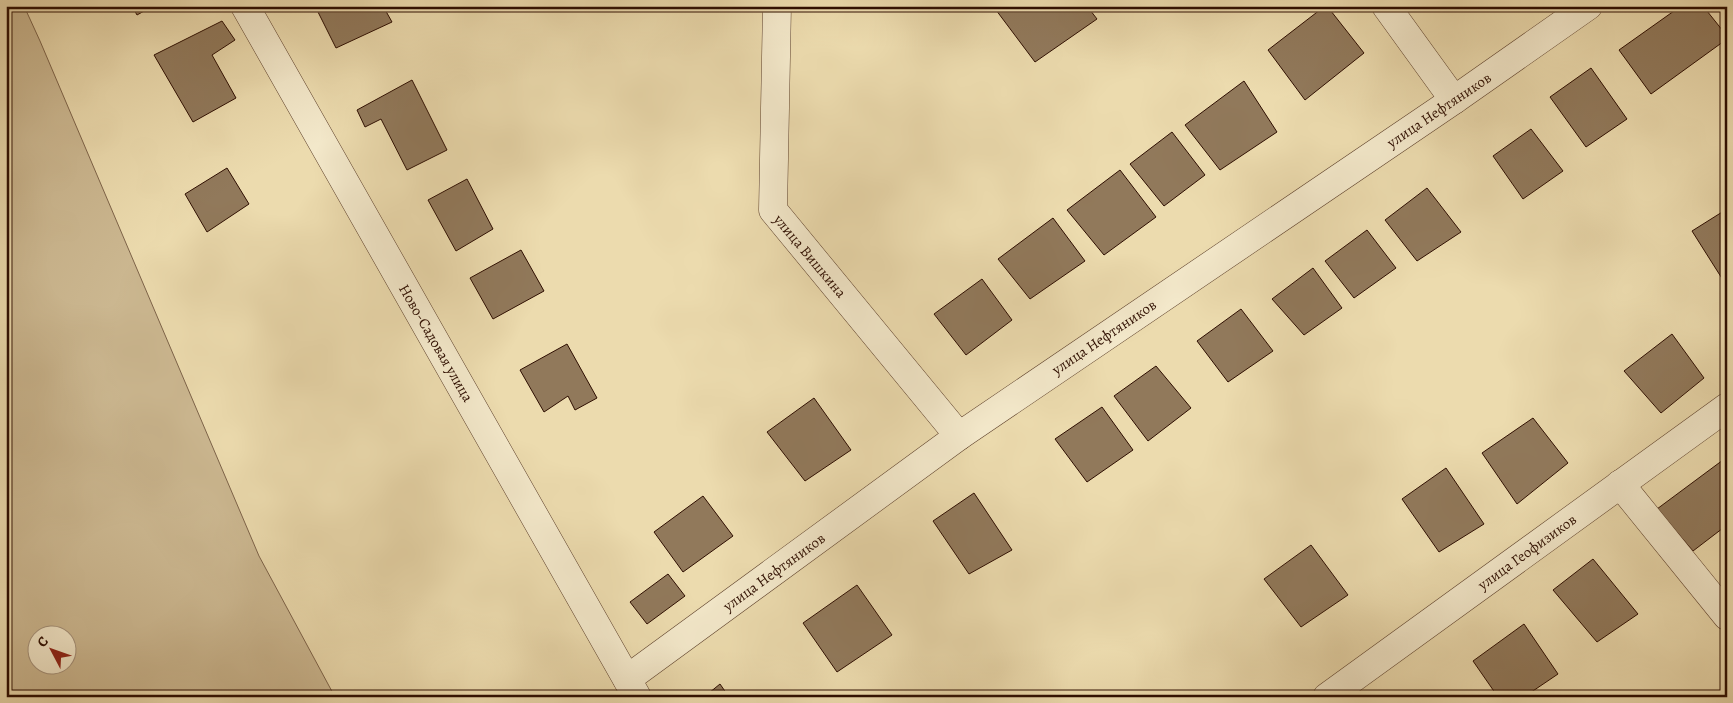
<svg xmlns="http://www.w3.org/2000/svg" width="1733" height="703" font-family="Alegreya,serif">
  <style>
    .green { fill: #ccb891; stroke: #7d6349; fill-rule: evenodd }
    .building { fill: #91795b; stroke: #2e0e01 }
    .lines { fill: none; stroke-linecap: round; stroke-linejoin: round }
    .minor-casing { stroke: #5e412c; stroke-width: 29 }
    .minor { stroke: #f3e8ca; stroke-width: 28 }
    .labels { text-anchor: middle; dominant-baseline: central; stroke-width: 4; stroke-linejoin: round; paint-order: stroke }
    .street-label { font-size: 15px; fill: #2e0e01; stroke: #f3e8ca }
  </style>
  <rect width="100%" height="100%" fill="#ecdbae"/>
  <filter id="stains"><feTurbulence type="fractalNoise" baseFrequency=".004" numOctaves="4"/><feColorMatrix values="0 0 0 0 .2 0 0 0 0 .09 0 0 0 0 .02 0 0 0 .5 -.17"/></filter>
  <radialGradient id="worn" r=".72"><stop offset=".6" stop-color="#630" stop-opacity="0"/><stop offset="1" stop-color="#630" stop-opacity=".3"/></radialGradient>
  <path class="green" d="M6 6H24L40 41 259 556 335 697H6ZM38 636H68V666H38Z"/>
  <g class="building">
    <path d="M132 6H153L137 15Z"/>
    <path d="M320 6H383L392 22 336 48 316 8Z"/>
    <path d="M993 6H1087L1097 19 1035 62Z"/>
    <path d="M1325 6H1327L1364 53 1305 100 1268 50Z"/>
    <path d="M1681 6H1703L1727 36V39L1651 94 1619 50Z"/>
    <path d="M222 21 235 40 212 55 236 98 193 122 154 55Z"/>
    <path d="M1591 68 1627 119 1586 147 1550 97Z"/>
    <path d="M412 80 447 150 407 170 381 119 365 127 357 110Z"/>
    <path d="M1244 81 1277 132 1220 170 1185 125Z"/>
    <path d="M1531 129 1563 171 1523 199 1493 156Z"/>
    <path d="M1172 132 1205 175 1164 206 1130 164Z"/>
    <path d="M227 168 249 204 207 232 185 194Z"/>
    <path d="M1120 170 1156 217 1104 255 1067 210Z"/>
    <path d="M467 179 493 229 456 251 428 200Z"/>
    <path d="M1427 188 1461 232 1417 261 1385 220Z"/>
    <path d="M1727 209V278L1723 280 1692 231Z"/>
    <path d="M1053 218 1085 261 1030 299 998 259Z"/>
    <path d="M1367 230 1396 268 1354 298 1325 261Z"/>
    <path d="M521 250 544 291 493 319 470 278Z"/>
    <path d="M1313 268 1342 308 1304 335 1272 299Z"/>
    <path d="M982 279 1012 320 966 355 934 314Z"/>
    <path d="M1241 309 1273 351 1228 382 1197 341Z"/>
    <path d="M1672 334 1704 378 1661 413 1624 371Z"/>
    <path d="M567 344 597 398 575 410 568 396 544 412 520 370Z"/>
    <path d="M1156 366 1191 408 1148 441 1114 396Z"/>
    <path d="M814 398 851 450 805 481 767 432Z"/>
    <path d="M1102 407 1133 450 1087 482 1055 439Z"/>
    <path d="M1533 418 1568 463 1517 504 1482 453Z"/>
    <path d="M1727 457V525L1693 551 1657 509Z"/>
    <path d="M1446 468 1484 524 1439 552 1402 499Z"/>
    <path d="M974 493 1012 550 969 574 933 521Z"/>
    <path d="M703 496 733 536 683 572 654 532Z"/>
    <path d="M1311 545 1348 595 1301 627 1264 579Z"/>
    <path d="M1593 559 1638 614 1597 642 1553 590Z"/>
    <path d="M668 574 685 596 647 624 630 602Z"/>
    <path d="M857 585 892 635 837 672 803 623Z"/>
    <path d="M1524 624 1558 674 1524 697H1498L1473 661Z"/>
    <path d="M720 684 729 697H704Z"/>
  </g>
  <g class="lines">
    <g class="minor-casing">
      <g id="minor">
        <path d="M245 6 637 697"/>
        <path d="M777 6 773 210 959 436"/>
        <path d="M1386 6 1454 100"/>
        <path d="M1620 484 1727 616"/>
        <path d="M627 679 959 436 1454 100 1588 6"/>
        <path d="M1327 697 1727 407"/>
      </g>
    </g>
    <use href="#minor" class="minor"/>
  </g>
  <g class="labels">
    <g class="street-label">
      <text transform="translate(1439 110) rotate(-34)">улица Нефтяников</text>
      <text transform="translate(810 256) rotate(50)">улица Вишкина</text>
      <text transform="translate(1104 337) rotate(-34)">улица Нефтяников</text>
      <text transform="translate(436 343) rotate(60)">Ново-Садовая улица</text>
      <text transform="translate(1527 552) rotate(-36)">улица Геофизиков</text>
      <text transform="translate(774 572) rotate(-36)">улица Нефтяников</text>
    </g>
  </g>
  <rect width="1733" height="703" fill="none" stroke="#ecdbae" stroke-width="25"/>
  <rect x="8" y="8" width="1718" height="688" fill="none" stroke="#2e0e01" stroke-width="2.5"/>
  <rect x="12" y="12" width="1708" height="678" fill="none" stroke="#2e0e01"/>
  <g transform="translate(52 650) rotate(311)"><circle r="24" fill="#f3e8ca" stroke="#a4917a"/>
  <path d="M0-4L9 19L0 12L-9 19Z" fill="#8f2418"/>
  <text y="-8" font-size="14" font-weight="bold" text-anchor="middle" fill="#2e0e01">С</text>
  </g>
  <rect width="100%" height="100%" filter="url(#stains)"/>
  <rect width="100%" height="100%" fill="url(#worn)"/>
</svg>
